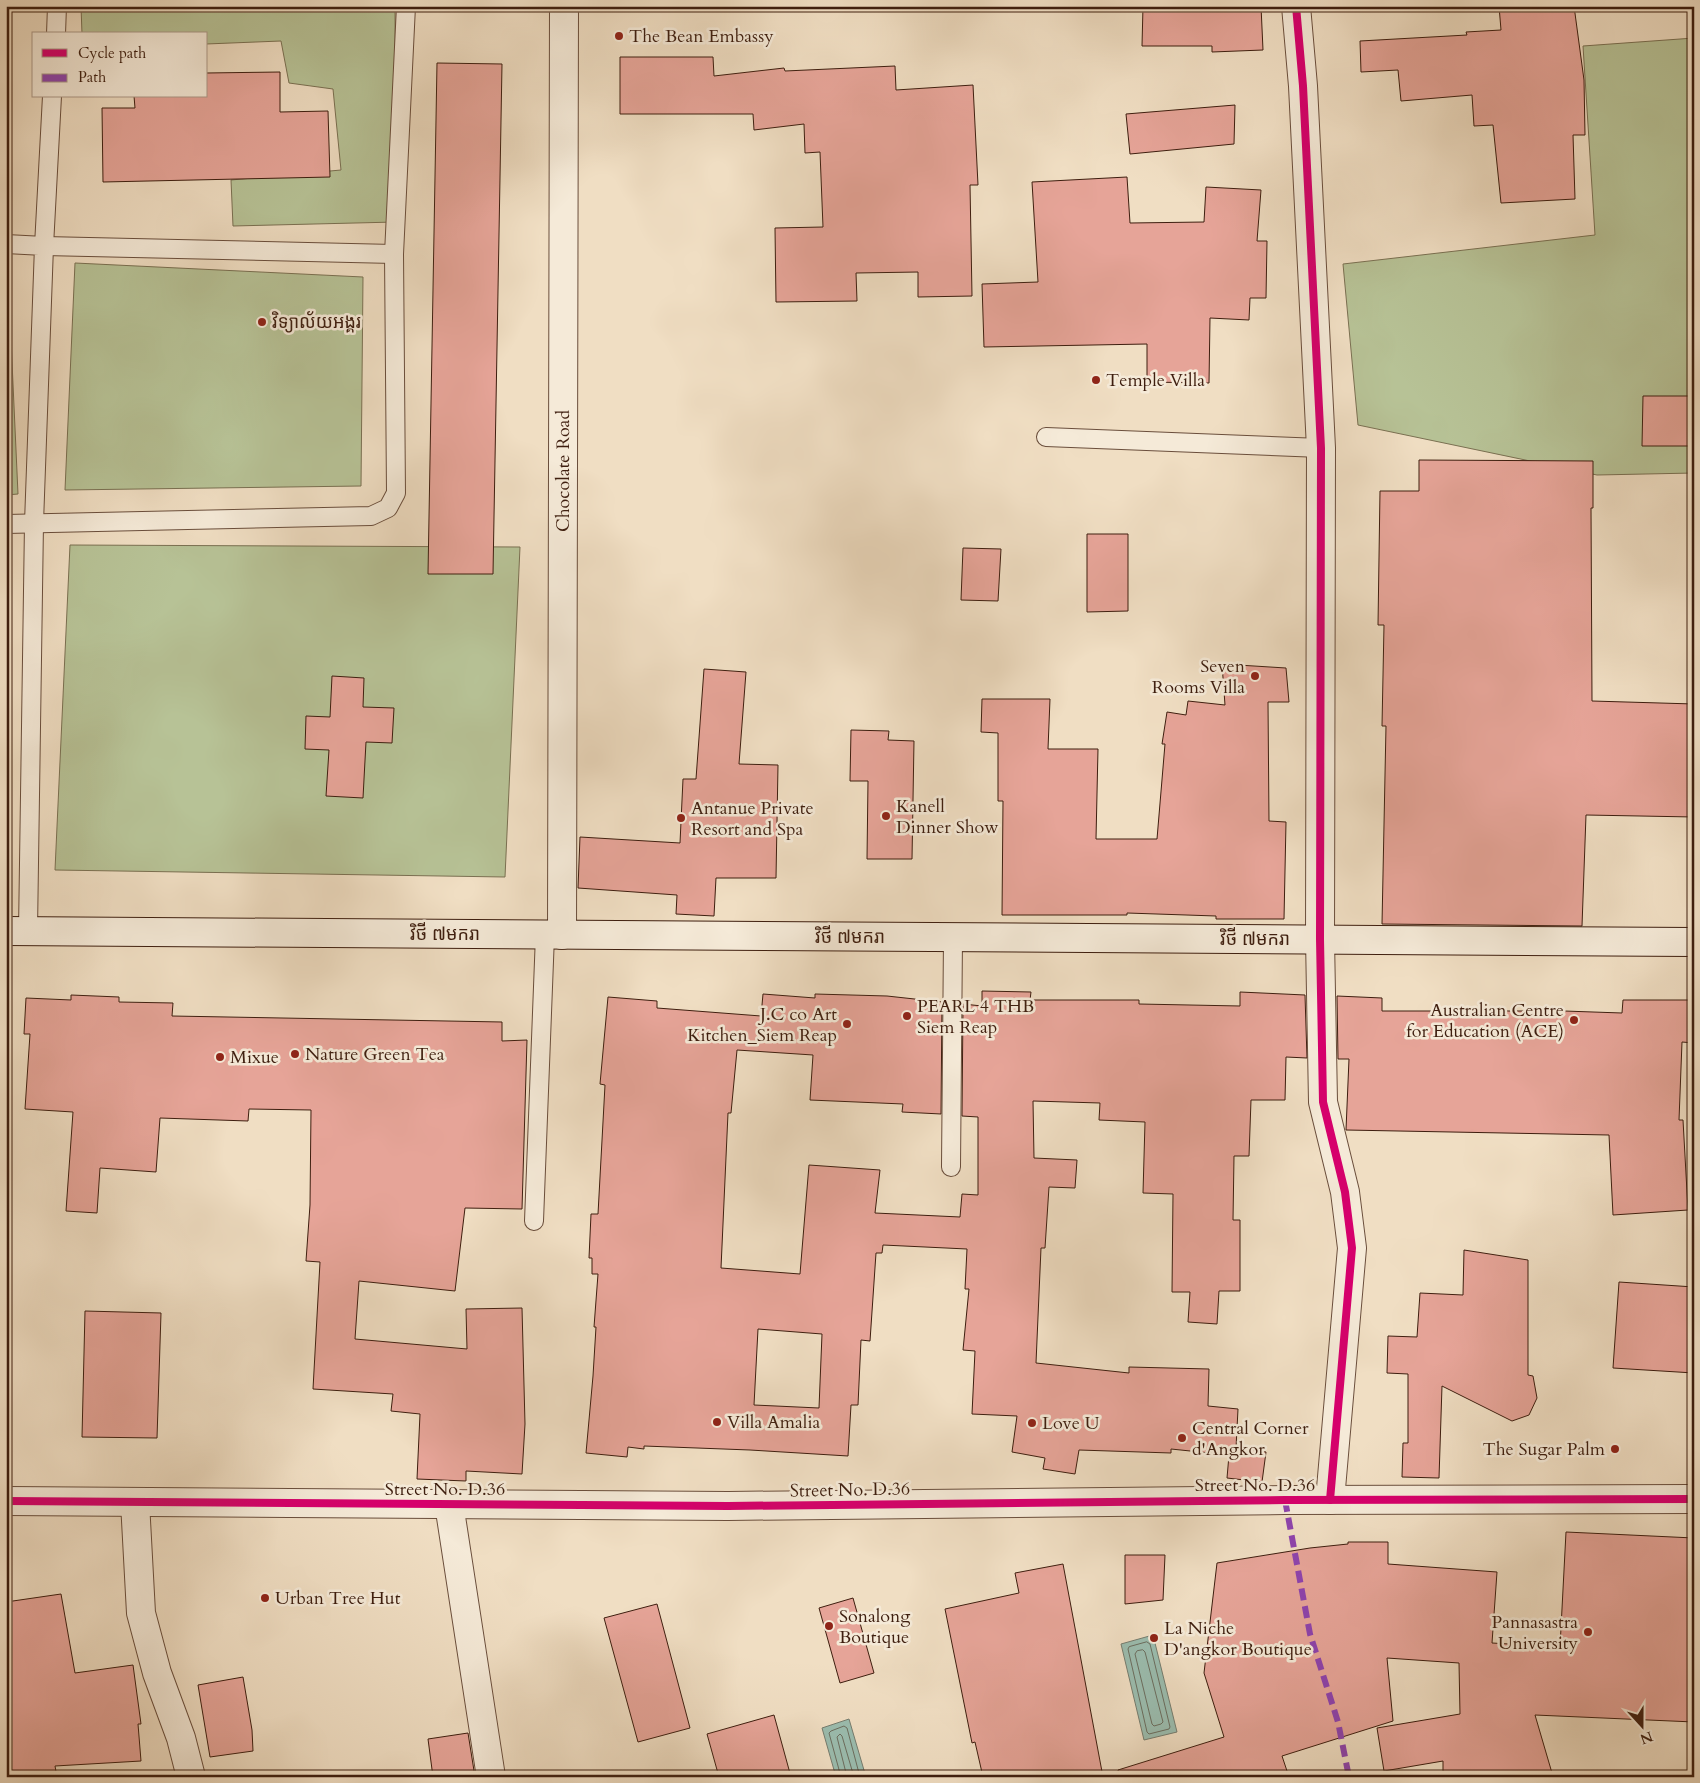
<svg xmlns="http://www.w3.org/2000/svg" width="1700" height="1783" font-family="Cardo,'Noto Sans Khmer',serif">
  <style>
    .green { fill: #b7c296; stroke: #7a7052 }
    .water { fill: #9bbdaf; stroke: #767d6f }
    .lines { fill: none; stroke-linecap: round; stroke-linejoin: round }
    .shore { stroke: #6c6e5f; stroke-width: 1 }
    .building { fill: #e6a498; stroke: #3e1e0f; fill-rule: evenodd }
    .lane-casing { stroke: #6a4e3c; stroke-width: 20 }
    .street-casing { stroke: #6a4e3c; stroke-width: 30 }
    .secondary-casing { stroke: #3e1e0f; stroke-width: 30 }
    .lane { stroke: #f5ead8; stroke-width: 18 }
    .street { stroke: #f5ead8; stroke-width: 28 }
    .secondary { stroke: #f5ead8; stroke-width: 28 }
    .quiet { stroke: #8e44ad; stroke-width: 6; stroke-dasharray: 12 6; stroke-linecap: butt }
    .cycleway-casing { stroke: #f5ead8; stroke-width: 11 }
    .cycleway { stroke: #d6006c; stroke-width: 8 }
    .poi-dot { fill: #8f2418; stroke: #f5ead8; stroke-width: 2 }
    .labels { text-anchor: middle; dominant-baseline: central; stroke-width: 5; stroke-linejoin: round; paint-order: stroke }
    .poi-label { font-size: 18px; fill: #3e1e0f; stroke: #f5ead8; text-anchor: start }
    .street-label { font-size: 18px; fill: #3e1e0f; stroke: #f5ead8 }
  </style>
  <rect width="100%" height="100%" fill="#f0dec3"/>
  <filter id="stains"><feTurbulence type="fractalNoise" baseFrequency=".004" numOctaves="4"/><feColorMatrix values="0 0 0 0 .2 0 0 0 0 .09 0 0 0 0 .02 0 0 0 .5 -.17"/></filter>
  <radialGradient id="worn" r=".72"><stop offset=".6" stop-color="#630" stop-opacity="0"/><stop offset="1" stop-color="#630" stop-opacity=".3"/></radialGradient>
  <g class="green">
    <path d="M81 6H395L396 222 233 226 231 180 341 170 333 89 289 83 281 41 206 44V34H82Z"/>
    <path d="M1694 38V473L1597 475 1358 425 1343 264 1595 235 1583 46Z"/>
    <path d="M75 263 363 277 361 486 65 490Z"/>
    <path d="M6 274H8L18 494 6 495Z"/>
    <path d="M70 545 520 547 505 877 55 870Z"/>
  </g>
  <g class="water">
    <path d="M1153 1635 1177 1732 1144 1740 1121 1644Z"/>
    <path d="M849 1719 866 1777H836L822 1728Z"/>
  </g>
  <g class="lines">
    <g class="shore">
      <path d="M1147 1642 1150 1644 1170 1727 1169 1729 1149 1734 1147 1732 1128 1649 1129 1647Z"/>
      <path d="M1143 1650 1145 1652 1163 1722 1161 1724 1154 1726 1152 1724 1135 1654 1137 1651Z"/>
      <path d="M841 1777 829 1733 831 1731 844 1726 847 1728 860 1777"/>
      <path d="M847 1777 837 1737 840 1734 842 1736 854 1777"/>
    </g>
  </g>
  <g class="building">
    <path d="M1143 6H1261L1263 50 1212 52V46H1142Z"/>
    <path d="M1499 6H1574L1584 80 1585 135H1573L1575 199 1501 203 1493 125 1474 126 1472 95 1401 101 1398 70 1361 72 1360 41 1467 35 1466 32 1501 30Z"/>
    <path d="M620 57H713L714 76 784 68 785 71 895 66 896 90 973 85 978 185H970L972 296 918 297V272L856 273 857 301 776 302 775 228 823 227 820 152 805 153 804 124 754 130 753 114H620Z"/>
    <path d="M437 63 502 64 493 574H428Z"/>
    <path d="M280 72V112L328 111 330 177 103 182 102 108H135L134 96H206V73Z"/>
    <path d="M1235 105 1234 144 1130 154 1126 114Z"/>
    <path d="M1127 177 1130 223 1204 222 1206 187 1261 190 1257 241H1267L1266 298H1250L1249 320 1210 318 1209 383 1147 382V344L984 347 982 284 1038 282 1032 182Z"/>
    <path d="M1643 396H1694V446H1642Z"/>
    <path d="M1419 460 1593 461V508H1591L1592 701 1694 704V817L1586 815 1582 926 1382 924 1386 726H1382L1384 625H1378L1380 491H1419Z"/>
    <path d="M1087 534H1128V611L1087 612Z"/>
    <path d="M963 548 1001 549 998 601 961 600Z"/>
    <path d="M1222 664 1286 668 1289 702H1268L1269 821 1286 822 1284 919H1216V916L1127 913V915H1002L1003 801H998V733L981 732 982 699H1050L1048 749H1098L1096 839H1157L1165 744H1162L1167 712 1186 715 1188 701 1225 705Z"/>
    <path d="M704 669 746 672 739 764 778 765 776 878H716L714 916 676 914 677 895 578 888 580 837 680 843 683 779H696Z"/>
    <path d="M332 676 364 678 363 707 394 708 392 743 366 742 363 798 326 796 329 750 305 749 306 716 330 717Z"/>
    <path d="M851 730 889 731 888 740 914 741 912 859H867L868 781H850Z"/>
    <path d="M982 991 1031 992 1030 1000H1139V1004L1240 1006V992L1305 995 1307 1058 1286 1057 1285 1100H1251L1249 1156H1234L1233 1220H1240V1291H1219L1217 1324 1188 1322 1190 1292H1172L1173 1194 1143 1193 1145 1122 1099 1120 1100 1103 1033 1101 1034 1158 1077 1160 1075 1188 1049 1187 1045 1248H1041L1036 1363 1129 1373V1367L1209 1369 1208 1406 1238 1409 1236 1448 1266 1452 1262 1482 1227 1478 1229 1455 1171 1449V1453L1079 1450 1075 1474 1043 1469 1045 1458 1012 1452 1017 1416 972 1414 975 1351 963 1350 969 1289H965L967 1249 883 1245 882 1253H876L870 1341 861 1340 858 1405H851L848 1456 750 1450 644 1446V1449L628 1447 627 1457 586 1453 593 1376 596 1327H594L598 1274H592V1258H589L591 1214H598L605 1085 600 1084 608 997 657 1001V1008L761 1016 763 994 815 998V994L887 996 942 1002 941 1114 902 1112 903 1104 810 1100 813 1055 737 1050 731 1113H728L721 1268 800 1274 809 1165 880 1170 875 1213 960 1217 962 1194 978 1195V1117L962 1116 963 1004 982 1006ZM758 1329 822 1334 819 1408 754 1405Z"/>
    <path d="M71 995 119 997V1002L173 1003 172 1016 502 1022V1041L527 1040 522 1209 465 1208 455 1291 359 1281 355 1339 467 1349 466 1309 522 1308 525 1424 522 1474 466 1471V1481L417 1479 420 1414 391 1411 393 1394 313 1389 320 1262 306 1261 310 1205 311 1110 249 1109 248 1121 160 1118 156 1172 100 1168 97 1213 66 1211 73 1112 25 1109 30 1034H24L26 998 71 1000Z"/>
    <path d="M1337 996 1382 998V1011H1564L1622 1013 1623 1000H1694V1043L1682 1042 1679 1120H1683L1688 1210 1613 1215 1609 1135 1346 1130 1349 1059H1338Z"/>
    <path d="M1464 1250 1528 1260V1375L1533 1376 1537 1398 1529 1415 1512 1421 1442 1386 1439 1478 1402 1477 1403 1443H1408V1374L1387 1373 1388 1336 1417 1337 1420 1293 1463 1295Z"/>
    <path d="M1619 1282 1694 1287V1373L1613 1368Z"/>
    <path d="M85 1311 161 1313 157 1438 82 1437Z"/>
    <path d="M1566 1532 1694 1538V1722L1535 1715 1552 1773 1443 1777V1761L1384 1771 1377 1728 1460 1714 1459 1663 1387 1658 1393 1721 1282 1756 1289 1777H1119L1118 1770 1224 1737 1204 1673 1217 1563 1310 1548 1348 1544V1542H1388V1564L1497 1572 1492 1643 1560 1647Z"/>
    <path d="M1125 1555H1165L1163 1600 1125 1604Z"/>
    <path d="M1063 1564 1103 1777H983L975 1742 972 1743 945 1609 1019 1593 1015 1573Z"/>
    <path d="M61 1594 75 1673 133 1665 141 1724H138L141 1761 55 1766 57 1777H6V1602Z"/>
    <path d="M853 1598 874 1673 840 1683 819 1608Z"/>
    <path d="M657 1604 690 1728 638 1742 604 1618Z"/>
    <path d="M243 1677 252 1730 253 1751 210 1757 198 1685Z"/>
    <path d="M774 1715 791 1777H719L707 1734Z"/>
    <path d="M468 1733 475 1777H433L428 1739Z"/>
  </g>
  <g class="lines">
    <g class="lane-casing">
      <g id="lane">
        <path d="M56 34 57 6"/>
        <path d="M52 96 44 246 394 254"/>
        <path d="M6 244 44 246 34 523 28 931"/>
        <path d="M1046 437 1321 448"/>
        <path d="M6 524 371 516 388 508 396 493 394 254 406 6"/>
        <path d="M951 1167 953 938"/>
        <path d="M534 1221 545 935"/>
      </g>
    </g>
    <g class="street-casing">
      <g id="street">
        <path d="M1296 6 1303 86 1321 448 1320 939 1323 1102 1345 1192 1352 1248 1330 1500"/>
        <path id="s1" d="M562 935 564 6"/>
        <path d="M6 1501 728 1506 1285 1500 1694 1499"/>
        <path d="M135 1502 141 1613 157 1673 181 1738 191 1777"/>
        <path d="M449 1504 491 1777"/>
      </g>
    </g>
    <g class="secondary-casing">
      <path id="secondary" d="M6 931 1694 942"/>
    </g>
    <use href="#lane" class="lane"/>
    <use href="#street" class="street"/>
    <use href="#secondary" class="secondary"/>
    <path class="quiet" d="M1285 1500 1310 1634 1338 1722 1349 1777"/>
    <g class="cycleway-casing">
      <g id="cycleway">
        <path d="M1296 6 1303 86 1321 448 1320 939 1323 1102 1345 1192 1352 1248 1330 1500"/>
        <path d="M6 1501 728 1506 1285 1500 1694 1499"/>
      </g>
    </g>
    <use href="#cycleway" class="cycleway"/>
  </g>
  <g class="poi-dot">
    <circle cx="619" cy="36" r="5"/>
    <circle cx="262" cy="322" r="5"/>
    <circle cx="1096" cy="380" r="5"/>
    <circle cx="1255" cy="676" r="5"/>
    <circle cx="886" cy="816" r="5"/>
    <circle cx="681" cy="818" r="5"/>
    <circle cx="907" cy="1016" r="5"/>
    <circle cx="1574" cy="1020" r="5"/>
    <circle cx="847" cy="1024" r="5"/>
    <circle cx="295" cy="1054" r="5"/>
    <circle cx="220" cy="1057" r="5"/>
    <circle cx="717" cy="1422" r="5"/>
    <circle cx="1032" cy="1423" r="5"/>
    <circle cx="1182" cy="1438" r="5"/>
    <circle cx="1615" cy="1449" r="5"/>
    <circle cx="265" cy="1598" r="5"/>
    <circle cx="829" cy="1626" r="5"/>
    <circle cx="1588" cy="1632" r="5"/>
    <circle cx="1154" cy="1638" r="5"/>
  </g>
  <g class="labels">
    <g class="poi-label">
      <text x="629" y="36">The Bean Embassy</text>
      <text x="272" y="322">វិទ្យាល័យអង្គរ</text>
      <text x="1106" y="380">Temple Villa</text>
      <text x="1245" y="666" text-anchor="end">Seven<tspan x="1245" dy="21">Rooms Villa</tspan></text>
      <text x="896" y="806">Kanell<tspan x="896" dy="21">Dinner Show</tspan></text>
      <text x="691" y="808">Antanue Private<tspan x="691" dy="21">Resort and Spa</tspan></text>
      <text x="917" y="1006">PEARL 4 THB<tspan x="917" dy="21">Siem Reap</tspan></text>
      <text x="1564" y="1010" text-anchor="end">Australian Centre<tspan x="1564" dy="21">for Education (ACE)</tspan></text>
      <text x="837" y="1014" text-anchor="end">J.C co Art<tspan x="837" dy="21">Kitchen_Siem Reap</tspan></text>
      <text x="305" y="1054">Nature Green Tea</text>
      <text x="230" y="1057">Mixue</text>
      <text x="727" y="1422">Villa Amalia</text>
      <text x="1042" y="1423">Love U</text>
      <text x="1192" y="1428">Central Corner<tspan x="1192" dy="21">d'Angkor</tspan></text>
      <text x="1605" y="1449" text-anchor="end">The Sugar Palm</text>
      <text x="275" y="1598">Urban Tree Hut</text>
      <text x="839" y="1616">Sonalong<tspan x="839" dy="21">Boutique</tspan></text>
      <text x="1578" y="1622" text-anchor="end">Pannasastra<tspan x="1578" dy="21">University</tspan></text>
      <text x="1164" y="1628">La Niche<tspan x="1164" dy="21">D'angkor Boutique</tspan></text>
    </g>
    <g class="street-label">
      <text stroke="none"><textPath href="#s1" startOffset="464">Chocolate Road</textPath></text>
      <text x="445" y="934">វិថី ៧មករា</text>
      <text x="850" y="937">វិថី ៧មករា</text>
      <text x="1255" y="939">វិថី ៧មករា</text>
      <text x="1255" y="1485">Street No. D.36</text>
      <text x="445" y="1489">Street No. D.36</text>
      <text transform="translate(850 1490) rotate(-1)">Street No. D.36</text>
    </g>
  </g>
  <rect width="1700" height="1783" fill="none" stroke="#f0dec3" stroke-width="25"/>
  <rect x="8" y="8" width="1685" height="1768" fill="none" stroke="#3e1e0f" stroke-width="2.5"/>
  <rect x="12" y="12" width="1675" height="1758" fill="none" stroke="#3e1e0f"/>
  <rect x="32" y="32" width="175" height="65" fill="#f5ead8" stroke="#ac9888"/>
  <rect x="42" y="49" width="25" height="8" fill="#d6006c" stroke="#ac9888"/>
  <text x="78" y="58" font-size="15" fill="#3e1e0f">Cycle path</text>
  <rect x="42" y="74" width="25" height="8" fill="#8e44ad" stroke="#ac9888"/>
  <text x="78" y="82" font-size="15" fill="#3e1e0f">Path</text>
  <g transform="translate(1642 1726) rotate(159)" stroke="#f5ead8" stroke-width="4" paint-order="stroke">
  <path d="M0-4L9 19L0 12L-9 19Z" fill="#3e1e0f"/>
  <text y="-8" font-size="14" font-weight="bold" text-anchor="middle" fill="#3e1e0f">N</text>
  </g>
  <rect width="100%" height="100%" filter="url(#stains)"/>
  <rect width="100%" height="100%" fill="url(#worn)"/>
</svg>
